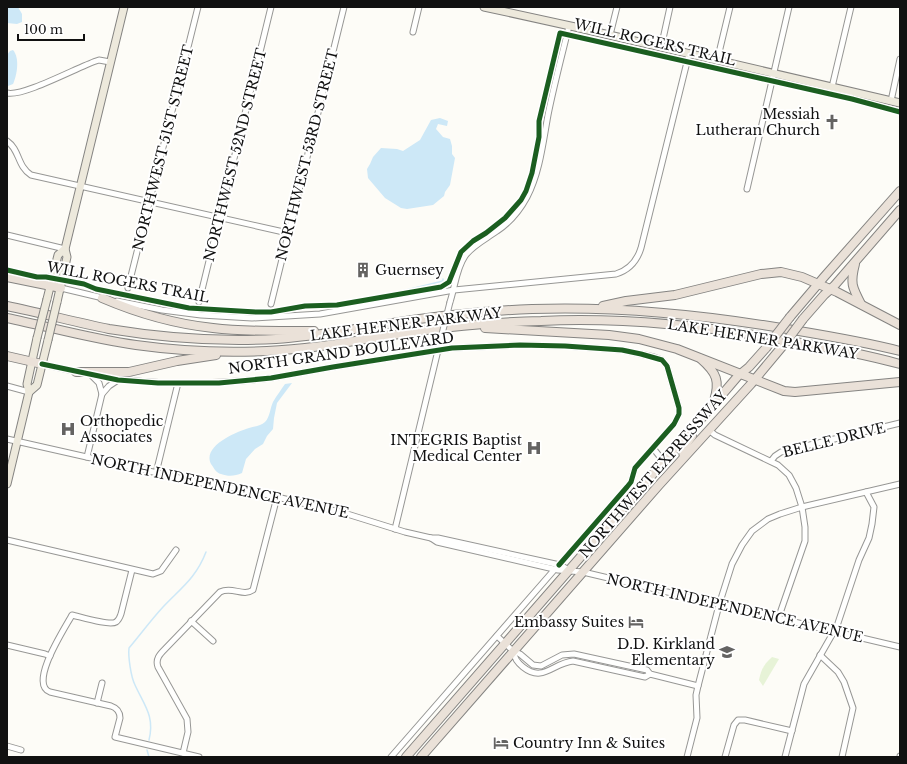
<svg xmlns="http://www.w3.org/2000/svg" width="907" height="764" font-family="'Libre Baskerville',serif">
  <style>
    .green { fill: #e7f3d7 }
    .water { fill: #cde8f7 }
    .lines { fill: none; stroke-linecap: round; stroke-linejoin: round }
    .stream { stroke: #cde8f7; stroke-width: 1.5 }
    .minor-casing { stroke: #979795; stroke-width: 7 }
    .major-casing { stroke: #858482; stroke-width: 9 }
    .highway-casing { stroke: #858482; stroke-width: 10 }
    .minor { stroke: #fffffe; stroke-width: 5 }
    .major { stroke: #ede9dc; stroke-width: 7 }
    .highway { stroke: #eae1d8; stroke-width: 8 }
    .minor-bridge-casing { stroke: #979795; stroke-width: 7; stroke-linecap: butt }
    .major-bridge-casing { stroke: #858482; stroke-width: 9; stroke-linecap: butt }
    .highway-bridge-casing { stroke: #858482; stroke-width: 10; stroke-linecap: butt }
    .minor-bridge { stroke: #fffffe; stroke-width: 5 }
    .major-bridge { stroke: #ede9dc; stroke-width: 7 }
    .highway-bridge { stroke: #eae1d8; stroke-width: 8 }
    .cycleway-casing { stroke: #fff; stroke-width: 8 }
    .cycleway { stroke: #1b5e20; stroke-width: 5 }
    .labels { text-anchor: middle; dominant-baseline: central; stroke-width: 4; stroke-linejoin: round; paint-order: stroke }
    .street-label { font-size: 14px; fill: #111; stroke: #fff }
    .poi-label { font-size: 14px; fill: #111; stroke: #fff; text-anchor: end }
  </style>
  <rect width="100%" height="100%" fill="#fdfcf7"/>
  <path class="green" d="M772 657 779 659 763 686 759 680C761 670 764 664 772 657Z"/>
  <g class="water">
    <path d="M7 7H18L22 14V22L17 24 7 23Z"/>
    <path d="M13 50C20 58 17 75 13 84L8 86 7 85V55L10 51Z"/>
    <path d="M440 118 448 121 447 126 438 124 436 129 443 137 450 139 452 146V154L455 158 450 185 445 192 444 196 433 205 407 209 401 208 385 198 368 178 367 169 370 164 373 157 381 148 397 149 403 151 420 140 431 120Z"/>
    <path d="M292 383 277 403 274 418 273 429 267 436 263 444 255 449 246 459 242 473C235 476 229 477 221 474 216 473 214 468 211 464 202 446 236 432 249 428 255 426 261 426 265 422 270 417 270 408 273 402 277 395 281 390 285 384Z"/>
  </g>
  <g class="lines">
    <g class="stream">
      <path d="M402 291 443 281V279"/>
      <path d="M149 740C155 716 144 705 135 685 131 677 128 657 129 648 140 635 151 620 163 607 181 588 196 578 206 552"/>
      <path d="M147 750 149 757"/>
    </g>
    <g class="minor-casing">
      <g id="minor">
        <path d="M413 32 419 7"/>
        <path d="M610 35 617 7"/>
        <path d="M661 48 670 7"/>
        <path d="M717 61 730 7"/>
        <path d="M832 87 851 7"/>
        <path d="M7 93C23 97 78 67 96 61L99 60 110 62"/>
        <path d="M891 101 900 59"/>
        <path d="M7 141C20 150 17 166 31 175L288 233"/>
        <path d="M747 189 789 7"/>
        <path d="M7 235 65 249"/>
        <path d="M61 288 103 298"/>
        <path d="M128 288 198 7"/>
        <path d="M117 301 162 310 201 315 252 318 320 314 454 290 616 274C629 270 637 261 641 248L689 54"/>
        <path d="M199 302 271 7"/>
        <path d="M450 302C455 287 456 269 465 256 473 245 486 239 497 231 509 223 520 210 527 197 540 172 543 142 548 115 554 85 562 55 569 26"/>
        <path d="M271 304 344 7"/>
        <path d="M42 364 78 372"/>
        <path d="M94 375C152 386 212 385 271 378L333 367 452 348 520 345 565 346 622 350 654 357 662 360 667 366 679 408V414L674 424 635 468 631 482 627 487 559 565"/>
        <path d="M7 386 29 392"/>
        <path d="M102 394 109 386 118 380"/>
        <path d="M709 430 715 435 778 465 789 475 796 488 802 507 805 527V541L778 619"/>
        <path d="M7 439 215 486 241 489 277 497 344 513 405 532 431 538H438L560 565 569 570"/>
        <path d="M653 448 664 462"/>
        <path d="M87 457 102 394 99 383 92 376"/>
        <path d="M771 461 775 456 781 452 900 423"/>
        <path d="M156 473 178 383"/>
        <path d="M395 529 440 342"/>
        <path d="M431 538 437 542 558 570 583 572 900 647"/>
        <path d="M7 540 153 574 161 571 176 550"/>
        <path d="M132 570 121 614C120 617 119 620 116 622 110 626 81 617 72 615 65 628 28 684 50 692L111 706C117 708 120 712 120 718L115 737 199 757"/>
        <path d="M191 621 213 641"/>
        <path d="M497 636 513 651 520 654 533 665 541 666 562 655 574 654 647 670 650 674 698 686"/>
        <path d="M7 645 45 654 50 656"/>
        <path d="M513 651C515 659 517 662 523 667 543 683 553 663 573 661L645 677 650 674"/>
        <path d="M820 655 838 672 844 682 853 708 842 757"/>
        <path d="M97 703 102 683"/>
        <path d="M7 746 21 750"/>
        <path d="M183 753 188 732 187 719 158 667C155 659 160 654 165 649L220 592C232 586 243 597 253 590L277 497"/>
        <path d="M391 757 555 569"/>
        <path d="M687 757 697 718 696 695 698 686 719 605 732 564 742 545 752 531 768 519 780 514 802 507 900 484"/>
        <path d="M725 757 734 725 738 720H745L792 731"/>
        <path d="M785 757 804 684 837 626 859 560 869 538 872 524 874 507 866 492"/>
        <path d="M900 757V756"/>
      </g>
    </g>
    <g class="major-casing">
      <g id="major">
        <path d="M484 7 575 27 900 103"/>
        <path d="M47 299 58 255 65 249"/>
        <path d="M57 302 67 257 65 249 124 7"/>
        <path d="M29 392 37 385 48 340"/>
        <path d="M7 484 29 392 27 384 37 338"/>
      </g>
    </g>
    <g class="highway-casing">
      <g id="highway">
        <path d="M855 264C850 283 852 287 861 304"/>
        <path d="M7 277 61 288"/>
        <path d="M102 298C137 313 175 324 213 328 247 332 281 331 314 331"/>
        <path d="M7 306C41 313 75 322 109 329 164 338 220 342 276 339 309 337 341 331 374 326 426 317 479 311 532 309 620 306 707 315 793 330 829 336 865 342 900 351"/>
        <path d="M603 306 626 301 675 295 761 274 781 272 802 277 837 292 900 325"/>
        <path d="M790 317 824 277 900 191"/>
        <path d="M7 318C50 327 92 339 136 345 179 351 223 353 267 351 318 349 368 338 419 331 460 325 500 322 541 321 624 317 707 326 789 341 826 347 863 354 900 364"/>
        <path d="M803 319 824 295 834 286 900 210"/>
        <path d="M485 328 609 335 639 339 677 349 784 391 795 392 900 382"/>
        <path d="M7 356 42 364"/>
        <path d="M701 359C717 373 720 381 714 401"/>
        <path d="M76 372H129L177 361 216 355"/>
        <path d="M684 456C681 449 688 442 692 436"/>
        <path d="M406 757 714 404 738 376 749 367 766 348"/>
        <path d="M421 757 659 485 751 384 786 342"/>
      </g>
    </g>
    <use href="#minor" class="minor"/>
    <use href="#major" class="major"/>
    <use href="#highway" class="highway"/>
    <g class="minor-bridge-casing">
      <path id="minor-bridge" d="M440 342 450 302"/>
    </g>
    <g class="major-bridge-casing">
      <g id="major-bridge">
        <path d="M37 338 47 299"/>
        <path d="M48 340 57 302"/>
      </g>
    </g>
    <g class="highway-bridge-casing">
      <g id="highway-bridge">
        <path d="M786 342 803 319"/>
        <path d="M766 348 790 317"/>
      </g>
    </g>
    <use href="#minor-bridge" class="minor-bridge"/>
    <use href="#major-bridge" class="major-bridge"/>
    <use href="#highway-bridge" class="highway-bridge"/>
    <g class="cycleway-casing">
      <g id="cycleway">
        <path d="M7 270 37 277H46L84 284 96 289 189 308 256 312H271L305 306 337 305 441 287 449 282 461 252 473 241 486 233 505 218 521 200 526 191 532 173 539 137V121L560 33 852 99 900 112"/>
        <path d="M42 364 118 380 158 383H219L271 378 333 367 452 348 520 345 565 346 622 350 641 354 662 360 667 366 679 408V414L674 424 635 468 631 482 627 487 559 565"/>
      </g>
    </g>
    <use href="#cycleway" class="cycleway"/>
  </g>
  <defs>
    <g id="church-bare" transform="scale(1.2)"><path d="M-1.2-6h2.4v3.5h3.3v2.4h-3.3V6h-2.4V-.1h-3.3v-2.4h3.3Z" fill="#646362" stroke="#fff" stroke-width="2.5" paint-order="stroke"/></g>
    <g id="building-bare" transform="scale(1.2)"><path d="M-4-6H4V6H1V3H-1V6H-4ZM-2.5-4.3h1.7v1.8h-1.7ZM.8-4.3h1.7v1.8H.8ZM-2.5-1h1.7V.8h-1.7ZM.8-1h1.7V.8H.8Z" fill="#646362" stroke="#fff" stroke-width="2.5" paint-order="stroke"/></g>
    <g id="hospital-bare" transform="scale(1.2)"><path d="M-5-5h3v3.5h4V-5h3V5h-3V1.5h-4V5h-3Z" fill="#646362" stroke="#fff" stroke-width="2.5" paint-order="stroke"/></g>
    <g id="hotel-bare" transform="scale(1.2)"><path d="M-6-4.5h1.5V1H6V5H4.5V3h-9V5H-6ZM-4 0a1.8 1.8 0 1 1 3.6 0ZM.5 0V-2.5h3Q6-2.5 6 0Z" fill="#646362" stroke="#fff" stroke-width="2.5" paint-order="stroke"/></g>
    <g id="school-bare" transform="scale(1.2)"><path d="M0-5L7-2L0 1L-7-2ZM-4 1L0 2.5L4 1V4Q0 6-4 4Z" fill="#646362" stroke="#fff" stroke-width="2.5" paint-order="stroke"/></g>
  </defs>
  <g fill-rule="evenodd">
    <use href="#church-bare" x="832" y="122"/>
    <use href="#building-bare" x="363" y="270"/>
    <use href="#hospital-bare" x="68" y="429"/>
    <use href="#hospital-bare" x="534" y="448"/>
    <use href="#hotel-bare" x="636" y="622"/>
    <use href="#school-bare" x="727" y="652"/>
    <use href="#hotel-bare" x="501" y="743"/>
  </g>
  <g class="labels">
    <g class="street-label">
      <text transform="translate(655 42) rotate(13)">WILL ROGERS TRAIL</text>
      <text transform="translate(163 148) rotate(-76)">NORTHWEST 51ST STREET</text>
      <text transform="translate(235 155) rotate(-76)">NORTHWEST 52ND STREET</text>
      <text transform="translate(307 155) rotate(-76)">NORTHWEST 53RD STREET</text>
      <text transform="translate(128 282) rotate(11)">WILL ROGERS TRAIL</text>
      <text transform="translate(406 324) rotate(-7)">LAKE HEFNER PARKWAY</text>
      <text transform="translate(763 339) rotate(9)">LAKE HEFNER PARKWAY</text>
      <text transform="translate(341 353) rotate(-8)">NORTH GRAND BOULEVARD</text>
      <text transform="translate(834 440) rotate(-14)">BELLE DRIVE</text>
      <text transform="translate(653 474) rotate(-49)">NORTHWEST EXPRESSWAY</text>
      <text transform="translate(220 486) rotate(12)">NORTH INDEPENDENCE AVENUE</text>
      <text transform="translate(735 608) rotate(13)">NORTH INDEPENDENCE AVENUE</text>
    </g>
    <g class="poi-label">
      <text x="820" y="114">Messiah<tspan x="820" dy="16">Lutheran Church</tspan></text>
      <text x="375" y="270" text-anchor="start">Guernsey</text>
      <text x="80" y="421" text-anchor="start">Orthopedic<tspan x="80" dy="16">Associates</tspan></text>
      <text x="522" y="440">INTEGRIS Baptist<tspan x="522" dy="16">Medical Center</tspan></text>
      <text x="624" y="622">Embassy Suites</text>
      <text x="715" y="644">D.D. Kirkland<tspan x="715" dy="16">Elementary</tspan></text>
      <text x="513" y="743" text-anchor="start">Country Inn &amp; Suites</text>
    </g>
  </g>
  <rect width="907" height="764" fill="none" stroke="#111111" stroke-width="16"/>
  <path d="M18 34v6h66v-6" fill="none" stroke="#111111" stroke-width="2"/>
  <text x="24" y="34" font-size="12" fill="#111111" stroke="#ffffff" stroke-width="3" paint-order="stroke">100 m</text>
</svg>
